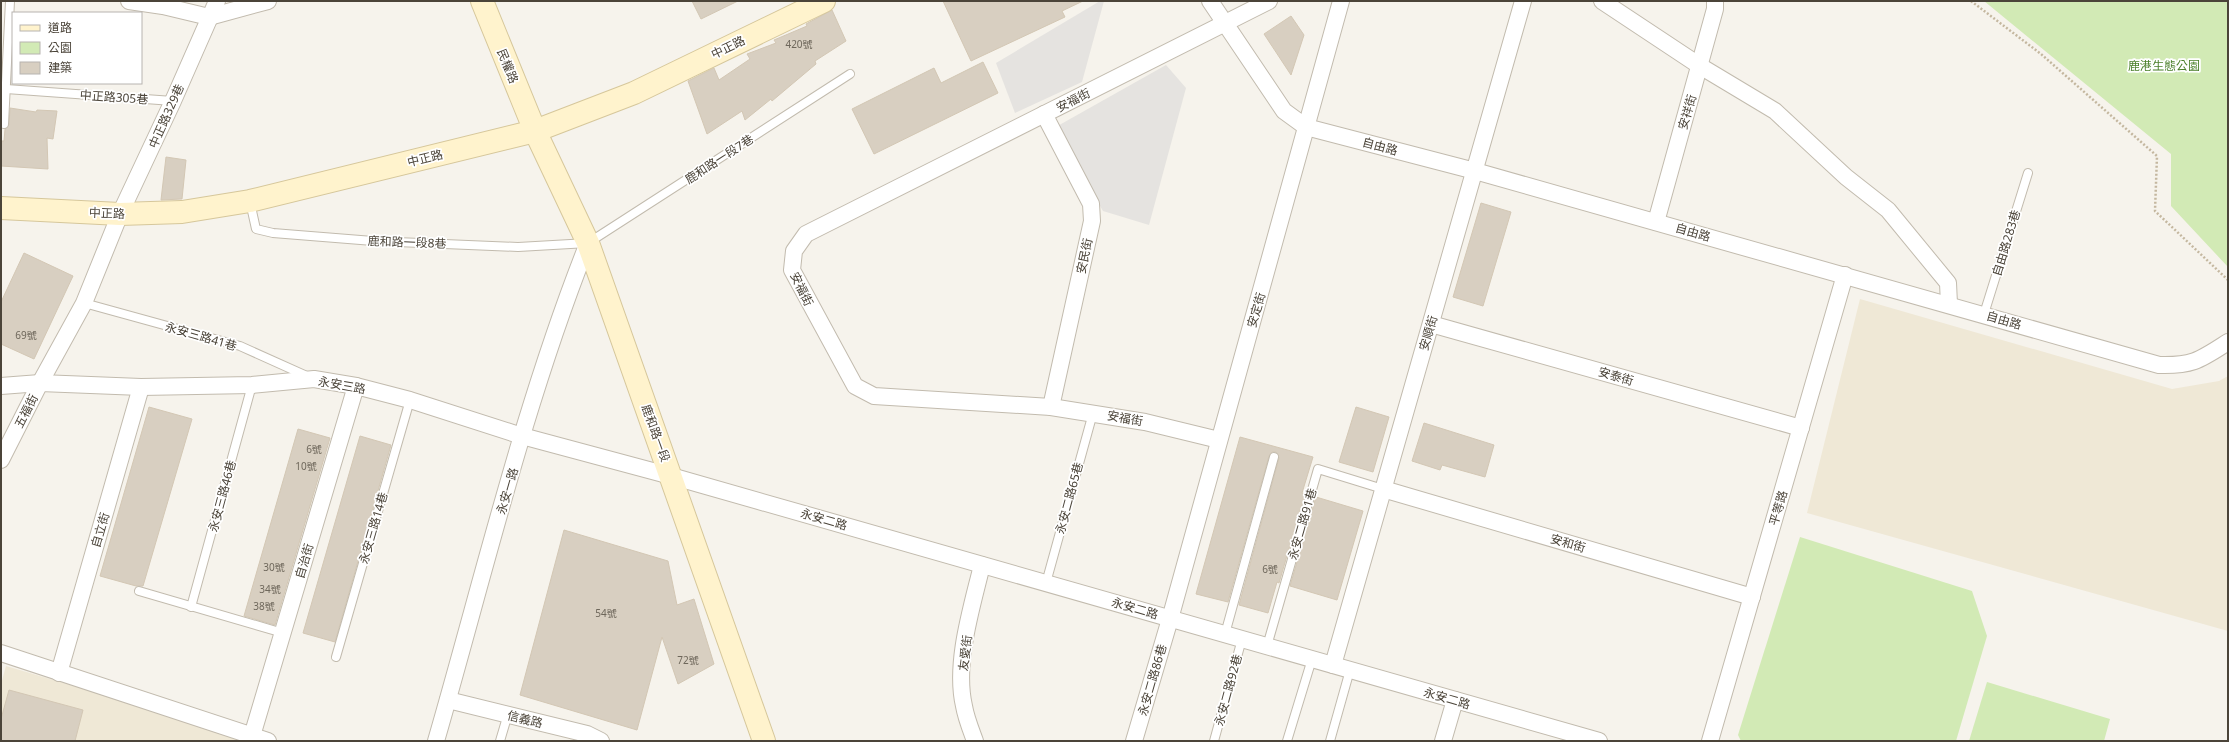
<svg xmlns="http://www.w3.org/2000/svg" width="2229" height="742" font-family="'Noto Sans','Noto Sans TC',sans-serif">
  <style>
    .education { fill: #efe8d6 }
    .green { fill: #d2eab5 }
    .parking { fill: #e5e3e0 }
    .building { fill: #d8cfc1; stroke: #d3c7b4 }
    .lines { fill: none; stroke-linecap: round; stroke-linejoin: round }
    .lane-casing { stroke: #c2bbae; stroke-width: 10 }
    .street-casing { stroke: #c2bbae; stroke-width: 18 }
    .secondary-casing { stroke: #d6c79b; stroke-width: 24 }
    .path { stroke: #c4b79f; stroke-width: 2.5; stroke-dasharray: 2 2; stroke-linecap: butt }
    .lane { stroke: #fff; stroke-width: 8 }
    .street { stroke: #fff; stroke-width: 16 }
    .secondary { stroke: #fff3cd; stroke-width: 22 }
    .labels { text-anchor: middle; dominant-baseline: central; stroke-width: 3.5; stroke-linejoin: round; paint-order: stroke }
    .number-label { font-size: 10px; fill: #6e675b }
    .street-label { font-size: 12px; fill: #4b4439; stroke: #fff }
    .park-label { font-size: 12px; fill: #4a7f2a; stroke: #fff }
  </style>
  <rect width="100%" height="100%" fill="#f6f3ec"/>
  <g class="education">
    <path d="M1860 299 2172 389 2219 381 2228 376V631L1807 513Z"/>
    <path d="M6 666 261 741H1V684Z"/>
  </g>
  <g class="green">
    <path d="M1984 1H2228V267L2171 206V154Z"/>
    <path d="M1800 537 1972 591 1987 636 1956 741H1741L1738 735Z"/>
    <path d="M1987 682 2110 719 2104 741H1969Z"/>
  </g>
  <g class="parking">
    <path d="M1100 1H1104L1082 82 1015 113 996 63Z"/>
    <path d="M1166 65 1186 88 1149 225 1103 211 1054 128Z"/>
  </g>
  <g class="building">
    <path d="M692 1H738L701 19Z"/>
    <path d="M943 1H1083L1062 11 1065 17 971 61Z"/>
    <path d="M832 10 846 41 815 61 816 64 772 101 771 99 745 120 742 111 707 134 688 81 714 68 719 80 750 59 747 54 776 43 774 40 807 26 806 24Z"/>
    <path d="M1291 16 1304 35 1291 75 1264 34Z"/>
    <path d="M983 62 998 93 874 154 852 109 934 68 941 83Z"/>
    <path d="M10 108 36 112 37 110 57 111 53 139 47 138 48 169 1 166V141H4L5 129 9 125Z"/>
    <path d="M166 157 186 160 182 199 161 200Z"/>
    <path d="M1481 203 1511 212 1483 306 1453 297Z"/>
    <path d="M24 253 73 276 34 359 1 344V302Z"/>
    <path d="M149 407 192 419 143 586H136L100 576Z"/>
    <path d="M1356 407 1389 417 1373 472 1339 462Z"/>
    <path d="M1424 423 1494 445 1485 477 1442 465 1440 470 1412 461Z"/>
    <path d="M298 429 330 438 275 625 244 616Z"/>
    <path d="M360 436 391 445 335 642 303 633Z"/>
    <path d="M1240 437 1313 457 1302 493 1305 494 1279 583 1277 582 1268 613 1239 605 1279 458 1276 452H1272L1269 456 1228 602 1196 594Z"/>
    <path d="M1316 497 1363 511 1337 600 1290 586Z"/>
    <path d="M564 530 668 561 677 605 694 599 714 664 678 684 662 637 637 730 520 695Z"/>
    <path d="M9 690 83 710 75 741H1V719Z"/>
  </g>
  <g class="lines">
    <g class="lane-casing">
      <g id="lane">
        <path d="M6 89 173 101"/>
        <path d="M4 124 10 1"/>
        <path d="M250 202 256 229 273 233 373 241 518 247 588 243 850 74"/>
        <path d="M84 303 240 346 309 377"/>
        <path d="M1984 314 2028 173"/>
        <path d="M1046 583 1093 413"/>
        <path d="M139 591 283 633"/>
        <path d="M191 607 252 385"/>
        <path d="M1225 634 1274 457"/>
        <path d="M1267 646 1318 469 1383 489"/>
        <path d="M336 657 410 400"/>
        <path d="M500 741 508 714"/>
        <path d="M1214 741 1242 639"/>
        <path d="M1287 741 1312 659"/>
        <path d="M1330 741 1350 670"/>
      </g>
    </g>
    <g class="street-casing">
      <g id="street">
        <path d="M129 1 163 6 209 17 268 1"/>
        <path d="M1210 1 1284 111 1306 127 1475 171 2159 365C2193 366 2200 360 2228 342"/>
        <path d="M1602 1 1700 66 1775 111 1846 177 1888 210 1948 283 1949 304"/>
        <path d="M1044 114 1091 204 1092 221 1051 407"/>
        <path d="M1656 222 1715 9V1"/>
        <path d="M1431 324 1801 428"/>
        <path d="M1 386 40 383 141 387 252 385 314 379 356 386 410 400 522 436 671 476 1599 741"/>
        <path d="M1219 440 1145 422 1051 407 874 396 855 386 792 270 794 251 806 234 1269 1"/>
        <path d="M1 460 40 383 84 303 120 214 173 101 217 1"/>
        <path d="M1383 489 1752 597"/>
        <path d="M1 653 268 741"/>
        <path d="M1333 665 1523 1"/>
        <path d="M59 673 141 387"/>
        <path d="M448 700 587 734 601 741"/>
        <path d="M252 736 356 386"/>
        <path d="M436 741C484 575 524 404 588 243"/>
        <path d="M975 741C971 730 966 718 964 706 954 663 972 607 982 565"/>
        <path d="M1134 741 1170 619 1341 1"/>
        <path d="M1443 741 1455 700"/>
        <path d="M1710 741 1845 275"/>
      </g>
    </g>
    <g class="secondary-casing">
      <g id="secondary">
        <path d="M482 1 535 131 588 243 764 741"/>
        <path d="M1 208 120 214 182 212 250 201 535 131 634 93 824 1"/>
      </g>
    </g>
    <path class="path" d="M1971 1 2041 54 2157 156 2155 211 2228 280"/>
    <use href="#lane" class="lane"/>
    <use href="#street" class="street"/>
    <use href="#secondary" class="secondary"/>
  </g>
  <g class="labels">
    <g class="number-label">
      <text x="799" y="44">420號</text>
      <text x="26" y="335">69號</text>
      <text x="314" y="449">6號</text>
      <text x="306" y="466">10號</text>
      <text x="274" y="567">30號</text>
      <text x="1270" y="569">6號</text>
      <text x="270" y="589">34號</text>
      <text x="264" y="606">38號</text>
      <text x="606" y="613">54號</text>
      <text x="688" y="660">72號</text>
    </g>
    <g class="street-label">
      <text transform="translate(728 47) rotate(-26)">中正路</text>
      <text transform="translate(508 66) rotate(68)">民權路</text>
      <text transform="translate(114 97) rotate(4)">中正路305巷</text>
      <text transform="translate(1073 100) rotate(-27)">安福街</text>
      <text transform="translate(1687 112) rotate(-74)">安祥街</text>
      <text transform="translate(166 116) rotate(-66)">中正路329巷</text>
      <text transform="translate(1380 146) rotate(15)">自由路</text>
      <text transform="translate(425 158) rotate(-14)">中正路</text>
      <text transform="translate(719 159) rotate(-33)">鹿和路一段7巷</text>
      <text transform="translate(107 213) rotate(2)">中正路</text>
      <text transform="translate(1693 232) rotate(16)">自由路</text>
      <text transform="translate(407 242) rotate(2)">鹿和路一段8巷</text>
      <text transform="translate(2006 243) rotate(-73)">自由路283巷</text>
      <text transform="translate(1084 256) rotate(-78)">安民街</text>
      <text transform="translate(802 289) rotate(64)">安福街</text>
      <text transform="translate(1256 310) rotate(-74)">安定街</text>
      <text transform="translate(2004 320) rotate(16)">自由路</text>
      <text transform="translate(1428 333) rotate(-74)">安順街</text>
      <text transform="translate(201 336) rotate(16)">永安三路41巷</text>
      <text transform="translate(1616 376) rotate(16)">安泰街</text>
      <text transform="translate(342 385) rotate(10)">永安三路</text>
      <text transform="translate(26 411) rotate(-63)">五福街</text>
      <text transform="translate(1125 418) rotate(10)">安福街</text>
      <text transform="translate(656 433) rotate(70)">鹿和路一段</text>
      <text transform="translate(507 491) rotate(-74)">永安一路</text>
      <text transform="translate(222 496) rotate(-75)">永安三路46巷</text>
      <text transform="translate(1069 498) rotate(-75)">永安二路65巷</text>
      <text transform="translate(1778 508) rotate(-74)">平等路</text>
      <text transform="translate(824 519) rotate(16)">永安二路</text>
      <text transform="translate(1302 524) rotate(-74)">永安二路91巷</text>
      <text transform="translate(373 528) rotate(-74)">永安三路14巷</text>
      <text transform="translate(100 530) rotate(-74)">自立街</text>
      <text transform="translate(1568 543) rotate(16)">安和街</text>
      <text transform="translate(304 561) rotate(-74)">自治街</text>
      <text transform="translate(1135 608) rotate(16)">永安二路</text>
      <text transform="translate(965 653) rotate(-83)">友愛街</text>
      <text transform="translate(1152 680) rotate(-74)">永安二路86巷</text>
      <text transform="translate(1228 690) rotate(-75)">永安二路92巷</text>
      <text transform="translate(1447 698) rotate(16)">永安二路</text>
      <text transform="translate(525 719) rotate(14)">信義路</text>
    </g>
    <g class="park-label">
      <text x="2164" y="65">鹿港生態公園</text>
    </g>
  </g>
  <rect width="2229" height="742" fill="none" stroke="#4b4439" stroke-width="4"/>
  <rect x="12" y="12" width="130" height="72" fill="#ffffff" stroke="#b7b4b0"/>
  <rect x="20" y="25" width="20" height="6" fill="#fff3cd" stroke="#b7b4b0"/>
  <text x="48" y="32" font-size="12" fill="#4b4439">道路</text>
  <rect x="20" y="42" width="20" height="12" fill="#d2eab5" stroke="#b7b4b0"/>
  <text x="48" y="52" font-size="12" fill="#4b4439">公園</text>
  <rect x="20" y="62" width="20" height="12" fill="#d8cfc1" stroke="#b7b4b0"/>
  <text x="48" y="72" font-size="12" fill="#4b4439">建築</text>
</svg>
